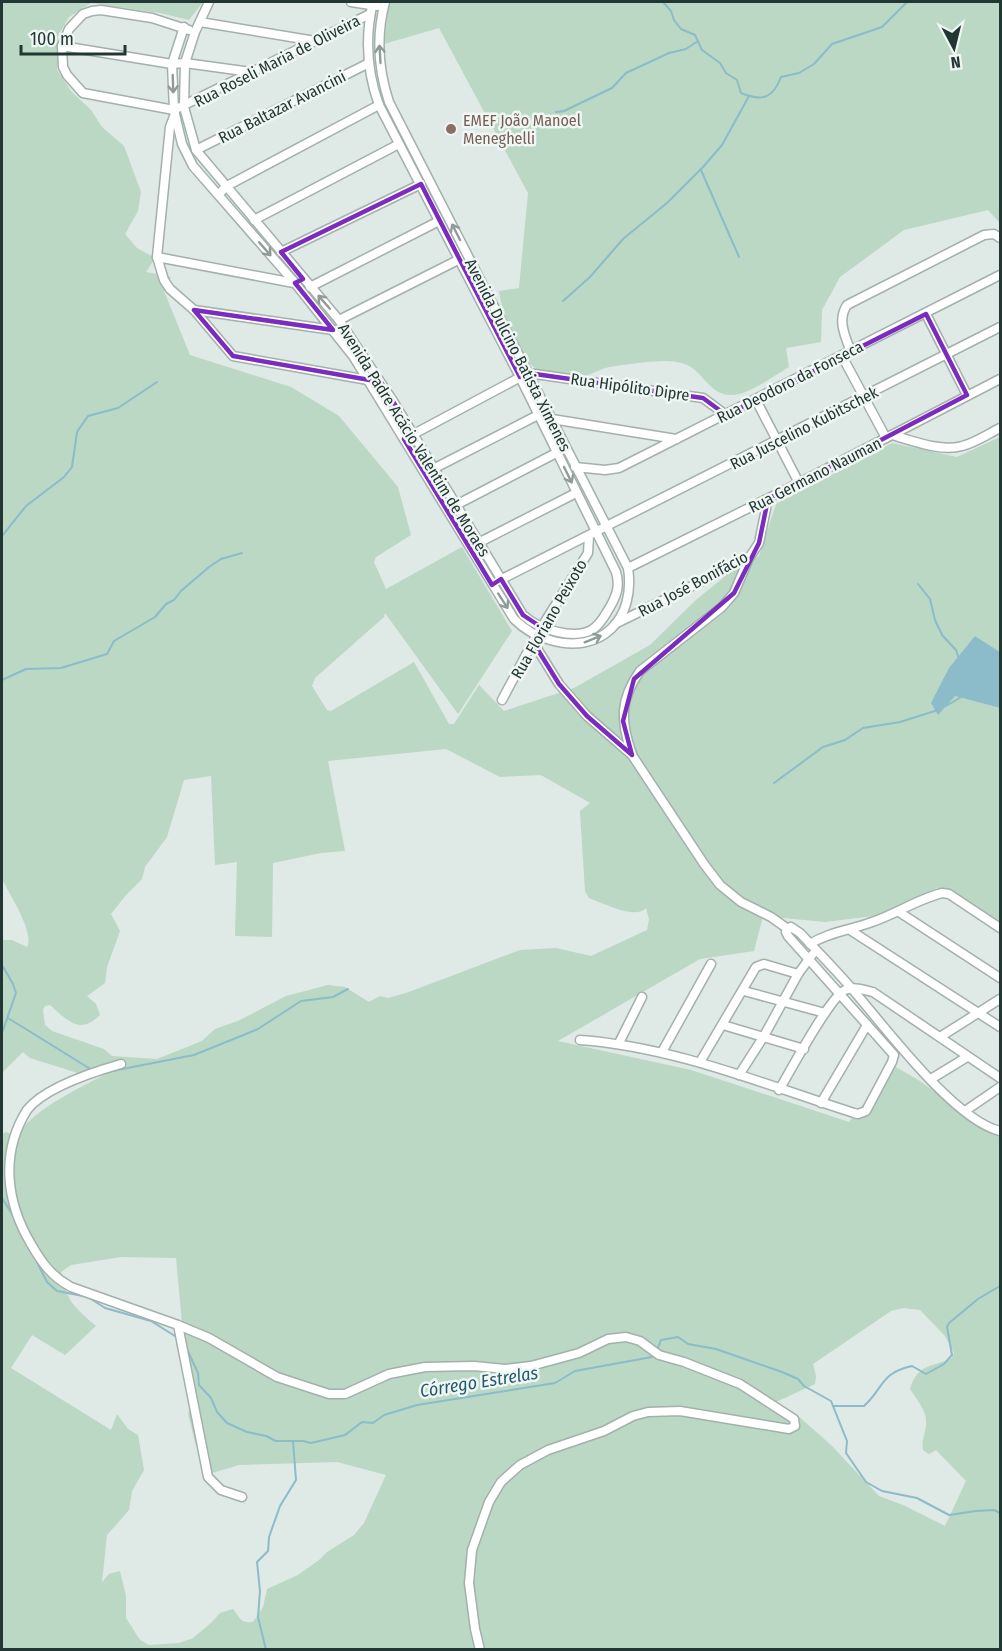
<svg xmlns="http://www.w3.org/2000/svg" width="1002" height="1651" font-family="'Fira Sans Condensed',sans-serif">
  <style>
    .green { fill: #bad8c4; fill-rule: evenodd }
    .water { fill: #8cbbc9 }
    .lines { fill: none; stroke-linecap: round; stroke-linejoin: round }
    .stream { stroke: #8cbbc9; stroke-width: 2 }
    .street-casing { stroke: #a3b0ac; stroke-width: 11 }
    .street { stroke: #fff; stroke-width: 8 }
    .oneway { stroke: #909b99 }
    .marked { fill: none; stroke: #7b2cbf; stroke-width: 4.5; stroke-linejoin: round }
    .education-dot { fill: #8d6e63; stroke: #eff6f3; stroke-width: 2 }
    .labels { text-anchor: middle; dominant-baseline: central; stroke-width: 5; stroke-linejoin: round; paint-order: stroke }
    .street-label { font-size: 16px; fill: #223733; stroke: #eff6f3 }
    .education-label { font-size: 16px; fill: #785e54; stroke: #eff6f3; text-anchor: start }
    .water-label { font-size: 18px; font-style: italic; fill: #235b6c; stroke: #eff6f3 }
  </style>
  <rect width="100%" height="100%" fill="#dfe9e5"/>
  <g class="green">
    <path d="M2 2H203L189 20 160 13 91 3 69 17 58 36 57 70 71 91 91 110 102 127 124 146 141 192 138 211 125 234 137 248 155 258 146 272 171 277 164 291 190 355 291 387 339 416 398 487 411 535 376 557 374 562 386 589 462 547 512 631 458 714 385 613 384 617 315 678 312 686 327 710 331 711 414 662 449 724H454L479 685 504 711 574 688 650 645 696 600 735 568 759 556 776 504 892 443 957 457 1000 437V652L975 636 955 696 1000 708V930L937 888 882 915 825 922 763 916 754 951 700 959 558 1041 691 1070 849 1122 894 1066 920 1081 966 1115 1000 1127V1649H2V1134L6 1132 16 1136C39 1105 79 1089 111 1071L84 1075 30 1058 23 1052 2 1073V940H12L27 947C35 932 9 894 2 879ZM446 749 500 777 541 775 590 803 580 811 585 891 589 898C603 903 635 920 646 908L649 919 647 930 591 956 556 948 520 950 406 993 388 998 380 996 369 1002 345 987 328 985 286 996 238 1021 215 1029 202 1041 157 1059 112 1056 104 1049 52 1031 45 1025 43 1010 45 1006 50 1005C68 1021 80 1035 100 1015L96 1004 87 996 105 983 107 967 120 931 111 914 126 895 142 879 145 867 167 837 184 780 211 776 215 865 237 862 235 936 272 937 273 863 321 853 345 851 328 761ZM121 1257 176 1258 190 1408 188 1414 196 1446H200L203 1473 209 1474 239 1465 337 1462 386 1475 364 1523 354 1535 327 1552 319 1560 298 1575 267 1589 263 1607 253 1622C239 1623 241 1618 233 1609L220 1613 211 1623 193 1638 179 1643 149 1645 140 1640 126 1618V1596L120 1571 109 1574 102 1582 107 1535 129 1510 132 1491 144 1470 138 1435 128 1429 117 1414 111 1430 11 1368 32 1335 65 1355 96 1326C73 1306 68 1303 61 1272L71 1265ZM903 1308 920 1310 945 1336 954 1353 952 1358C931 1368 918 1363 910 1389 915 1397 926 1410 926 1420 927 1431 921 1439 923 1450L929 1454 936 1450 966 1481 945 1526 903 1505 879 1496 831 1445 797 1415 776 1402 815 1384 816 1376 813 1364 891 1311Z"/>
    <path d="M389 2H1000V223L988 210 904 230 840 277 822 310 821 342 786 348 789 367C775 375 747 396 731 395 712 395 705 377 691 367 683 362 673 361 664 361 650 361 619 365 605 368 599 370 594 373 588 375 527 390 508 341 499 291L519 288 528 193 439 28 384 44Z"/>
  </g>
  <path class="water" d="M975 636 1000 652V708L955 696 938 715 931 703 949 668Z"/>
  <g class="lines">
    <g class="stream">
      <path d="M663 2 671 11 674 20 681 29 695 35 702 50 720 63 726 73 737 80 741 93C763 102 773 98 781 77L799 73 814 64 832 44 882 27 907 2"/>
      <path d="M556 112 564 111 612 88 626 73 669 53 686 49 698 41"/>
      <path d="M701 170 739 257"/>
      <path d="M563 301 590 277 623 239 667 203 703 167 722 145 749 96"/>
      <path d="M2 536 26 506 64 477 72 467 77 432 88 416 118 408 157 382"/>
      <path d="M918 584 930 599 935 620 942 635 956 650 959 659"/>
      <path d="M2 680 26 669 61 668 107 654 114 641 155 617 166 604 174 600 181 591 209 567 221 559 242 553"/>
      <path d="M946 706 961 697"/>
      <path d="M774 783 823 747 845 740 863 728 900 722 938 710"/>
      <path d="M2 965 13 984 16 993 2 1033"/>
      <path d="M8 1018 92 1070"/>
      <path d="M107 1072 194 1055 258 1029 301 1001 333 997 348 989"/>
      <path d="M2 1198 17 1222"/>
      <path d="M37 1262 47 1282 57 1291 88 1297 105 1308 151 1321 178 1338"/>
      <path d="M185 1345 198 1373 199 1385 211 1398 217 1412 227 1423 247 1432 266 1436 276 1441H303L311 1443 345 1435 362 1422 373 1423 384 1415 417 1405 555 1383 575 1371 652 1357"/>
      <path d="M657 1350 661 1340 678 1337 688 1344 716 1349 782 1372 798 1379 804 1386 831 1401 847 1441 846 1453 866 1482 882 1491 917 1498 949 1515 976 1511 994 1510 1000 1513"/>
      <path d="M833 1406H864C884 1388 880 1373 912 1366L926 1374 944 1364 952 1355 947 1327 949 1323 978 1299 1000 1286"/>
      <path d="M266 1650 258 1617 260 1591 257 1562 268 1551 269 1537 280 1506 296 1480 293 1441"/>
    </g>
    <g class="street-casing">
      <g id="street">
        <path d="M209 2 195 32 185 63 184 107 196 150 339 320 393 401 523 615C538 629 575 641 593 629 601 624 605 615 610 607 617 595 620 585 616 572L520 377 379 105C367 72 365 36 373 2"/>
        <path d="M351 2 377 6"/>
        <path d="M200 22 315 41"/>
        <path d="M184 27 172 64 174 110 182 144 193 166 295 283 353 356 514 619C525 630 535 636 550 640 601 655 636 619 628 568L389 102C378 69 376 36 385 2"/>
        <path d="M189 30 152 18 101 10 92 11 83 14 69 29 62 46 63 67 67 75 83 93 174 110 370 14"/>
        <path d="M62 46 172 64 185 63 251 72"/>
        <path d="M175 114 170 127 157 257 164 280 170 289 194 310 233 356 368 380"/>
        <path d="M196 150 369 63"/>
        <path d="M222 191 225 187 379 105"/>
        <path d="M254 220 399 144"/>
        <path d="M281 252 421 184"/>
        <path d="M157 257 294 283"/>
        <path d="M310 287 439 221"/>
        <path d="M194 310 333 330"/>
        <path d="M926 314 967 395"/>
        <path d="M339 320 458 260"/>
        <path d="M851 352C845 336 837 320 847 305L984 235 994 234 1000 238"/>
        <path d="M842 356 886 438"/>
        <path d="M756 400 799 483"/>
        <path d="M552 419 676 439"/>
        <path d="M892 435C913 441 941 452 962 446 975 443 988 434 1000 428"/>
        <path d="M410 436 528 373 703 398 726 415"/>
        <path d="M575 467 605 470 619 468 1000 275"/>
        <path d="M433 469 538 415"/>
        <path d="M456 505 560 451"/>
        <path d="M478 543 576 493"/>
        <path d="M628 568 799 483 1000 379"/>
        <path d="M498 581 1000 327"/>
        <path d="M615 624 749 558 759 543 768 499"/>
        <path d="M533 642 559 684 587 716 632 755 704 864 720 885 741 902 771 917 788 929"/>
        <path d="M502 700 536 636 588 553 589 536"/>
        <path d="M632 754C620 721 620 699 640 671L722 607 734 593 749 558"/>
        <path d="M899 912 1000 978"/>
        <path d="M850 930 1000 1027"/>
        <path d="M810 944C829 932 851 930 872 922 896 914 918 899 942 893L949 894 1000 928"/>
        <path d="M744 991 825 1013"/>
        <path d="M723 1025 804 1049"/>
        <path d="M940 1037 1000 999"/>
        <path d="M580 1040C675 1047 763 1084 854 1113L858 1114 866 1111 892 1062 894 1055 788 936 786 932 791 927 800 933C818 952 836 970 853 990 885 1027 954 1120 1000 1131"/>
        <path d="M619 1043 642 997"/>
        <path d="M662 1052 711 964"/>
        <path d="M700 1062 756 967 764 964 798 974"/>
        <path d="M121 1064C93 1072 45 1087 27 1110 0 1153 6 1202 31 1244 42 1263 51 1276 71 1287L178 1325 209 1338 277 1377 329 1394H345L389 1374 425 1367 474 1366 505 1369 531 1366 579 1353 608 1339 626 1337 640 1341 659 1355 684 1362 740 1384 794 1419 795 1426 789 1429 680 1411 648 1412 633 1416 604 1431 548 1450 520 1465 501 1482 489 1502 472 1550 469 1583 475 1629 480 1650"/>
        <path d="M739 1075 764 1036 798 974 812 955"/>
        <path d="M931 1079 967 1057"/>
        <path d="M779 1090C791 1070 829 998 845 990 853 986 864 990 873 992L1000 1078"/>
        <path d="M821 1103 867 1025"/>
        <path d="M965 1111 1000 1087"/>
        <path d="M178 1325 208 1477 221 1490 242 1497"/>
      </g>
    </g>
    <use href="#street" class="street"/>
  </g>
  <defs><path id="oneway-shaft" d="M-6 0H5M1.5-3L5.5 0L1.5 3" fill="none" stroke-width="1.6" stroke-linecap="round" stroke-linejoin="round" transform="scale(1.5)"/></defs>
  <g class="oneway">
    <use href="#oneway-shaft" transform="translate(380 54) rotate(-93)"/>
    <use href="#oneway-shaft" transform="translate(173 84) rotate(88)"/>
    <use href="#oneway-shaft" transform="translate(456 232) rotate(-117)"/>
    <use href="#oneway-shaft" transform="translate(265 249) rotate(49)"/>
    <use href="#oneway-shaft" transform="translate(324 302) rotate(-131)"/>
    <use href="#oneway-shaft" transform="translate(568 475) rotate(64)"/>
    <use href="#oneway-shaft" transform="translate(503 601) rotate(57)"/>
    <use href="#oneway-shaft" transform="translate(593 639) rotate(-22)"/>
  </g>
  <path class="marked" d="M421 184 520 377 528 373 703 398 726 415 926 314 967 395 768 499 759 543 734 593 634 679 623 721 632 755 587 716 559 684 533 642 541 627 523 615 501 579 492 585 404 439 413 434 381 382 233 356 194 310 333 330 295 283 303 279 281 252Z"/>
  <circle class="education-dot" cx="451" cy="129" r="6"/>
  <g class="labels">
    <g class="street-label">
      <text transform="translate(277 61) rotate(-27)">Rua Roseli Maria de Oliveira</text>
      <text transform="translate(282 107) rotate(-27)">Rua Baltazar Avancini</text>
      <text transform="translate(518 355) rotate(63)">Avenida Dulcino Batista Ximenes</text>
      <text transform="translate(790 382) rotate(-27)">Rua Deodoro da Fonseca</text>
      <text transform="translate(630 387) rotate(8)">Rua Hipólito Dipre</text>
      <text transform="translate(804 428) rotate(-27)">Rua Juscelino Kubitschek</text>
      <text transform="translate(414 440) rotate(58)">Avenida Padre Acácio Valentim de Moraes</text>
      <text transform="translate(815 475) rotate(-27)">Rua Germano Nauman</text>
      <text transform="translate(693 584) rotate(-28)">Rua José Bonifácio</text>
      <text transform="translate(549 619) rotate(-60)">Rua Floriano Peixoto</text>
    </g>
    <g class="education-label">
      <text x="463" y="120">EMEF João Manoel<tspan x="463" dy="18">Meneghelli</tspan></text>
    </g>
    <g class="water-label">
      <text transform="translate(479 1382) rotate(-9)">Córrego Estrelas</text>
    </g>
  </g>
  <rect width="1002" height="1651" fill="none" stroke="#223733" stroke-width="6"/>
  <g transform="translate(954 48) rotate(173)" stroke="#eff6f3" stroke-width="4.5" paint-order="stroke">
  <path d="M0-4.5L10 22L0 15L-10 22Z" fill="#223733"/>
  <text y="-9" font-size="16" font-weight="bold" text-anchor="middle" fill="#223733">N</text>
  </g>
  <path d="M21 45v9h104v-9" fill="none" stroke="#223733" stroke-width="3"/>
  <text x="30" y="45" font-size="18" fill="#223733" stroke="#eff6f3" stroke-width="4.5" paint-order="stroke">100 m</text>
</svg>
